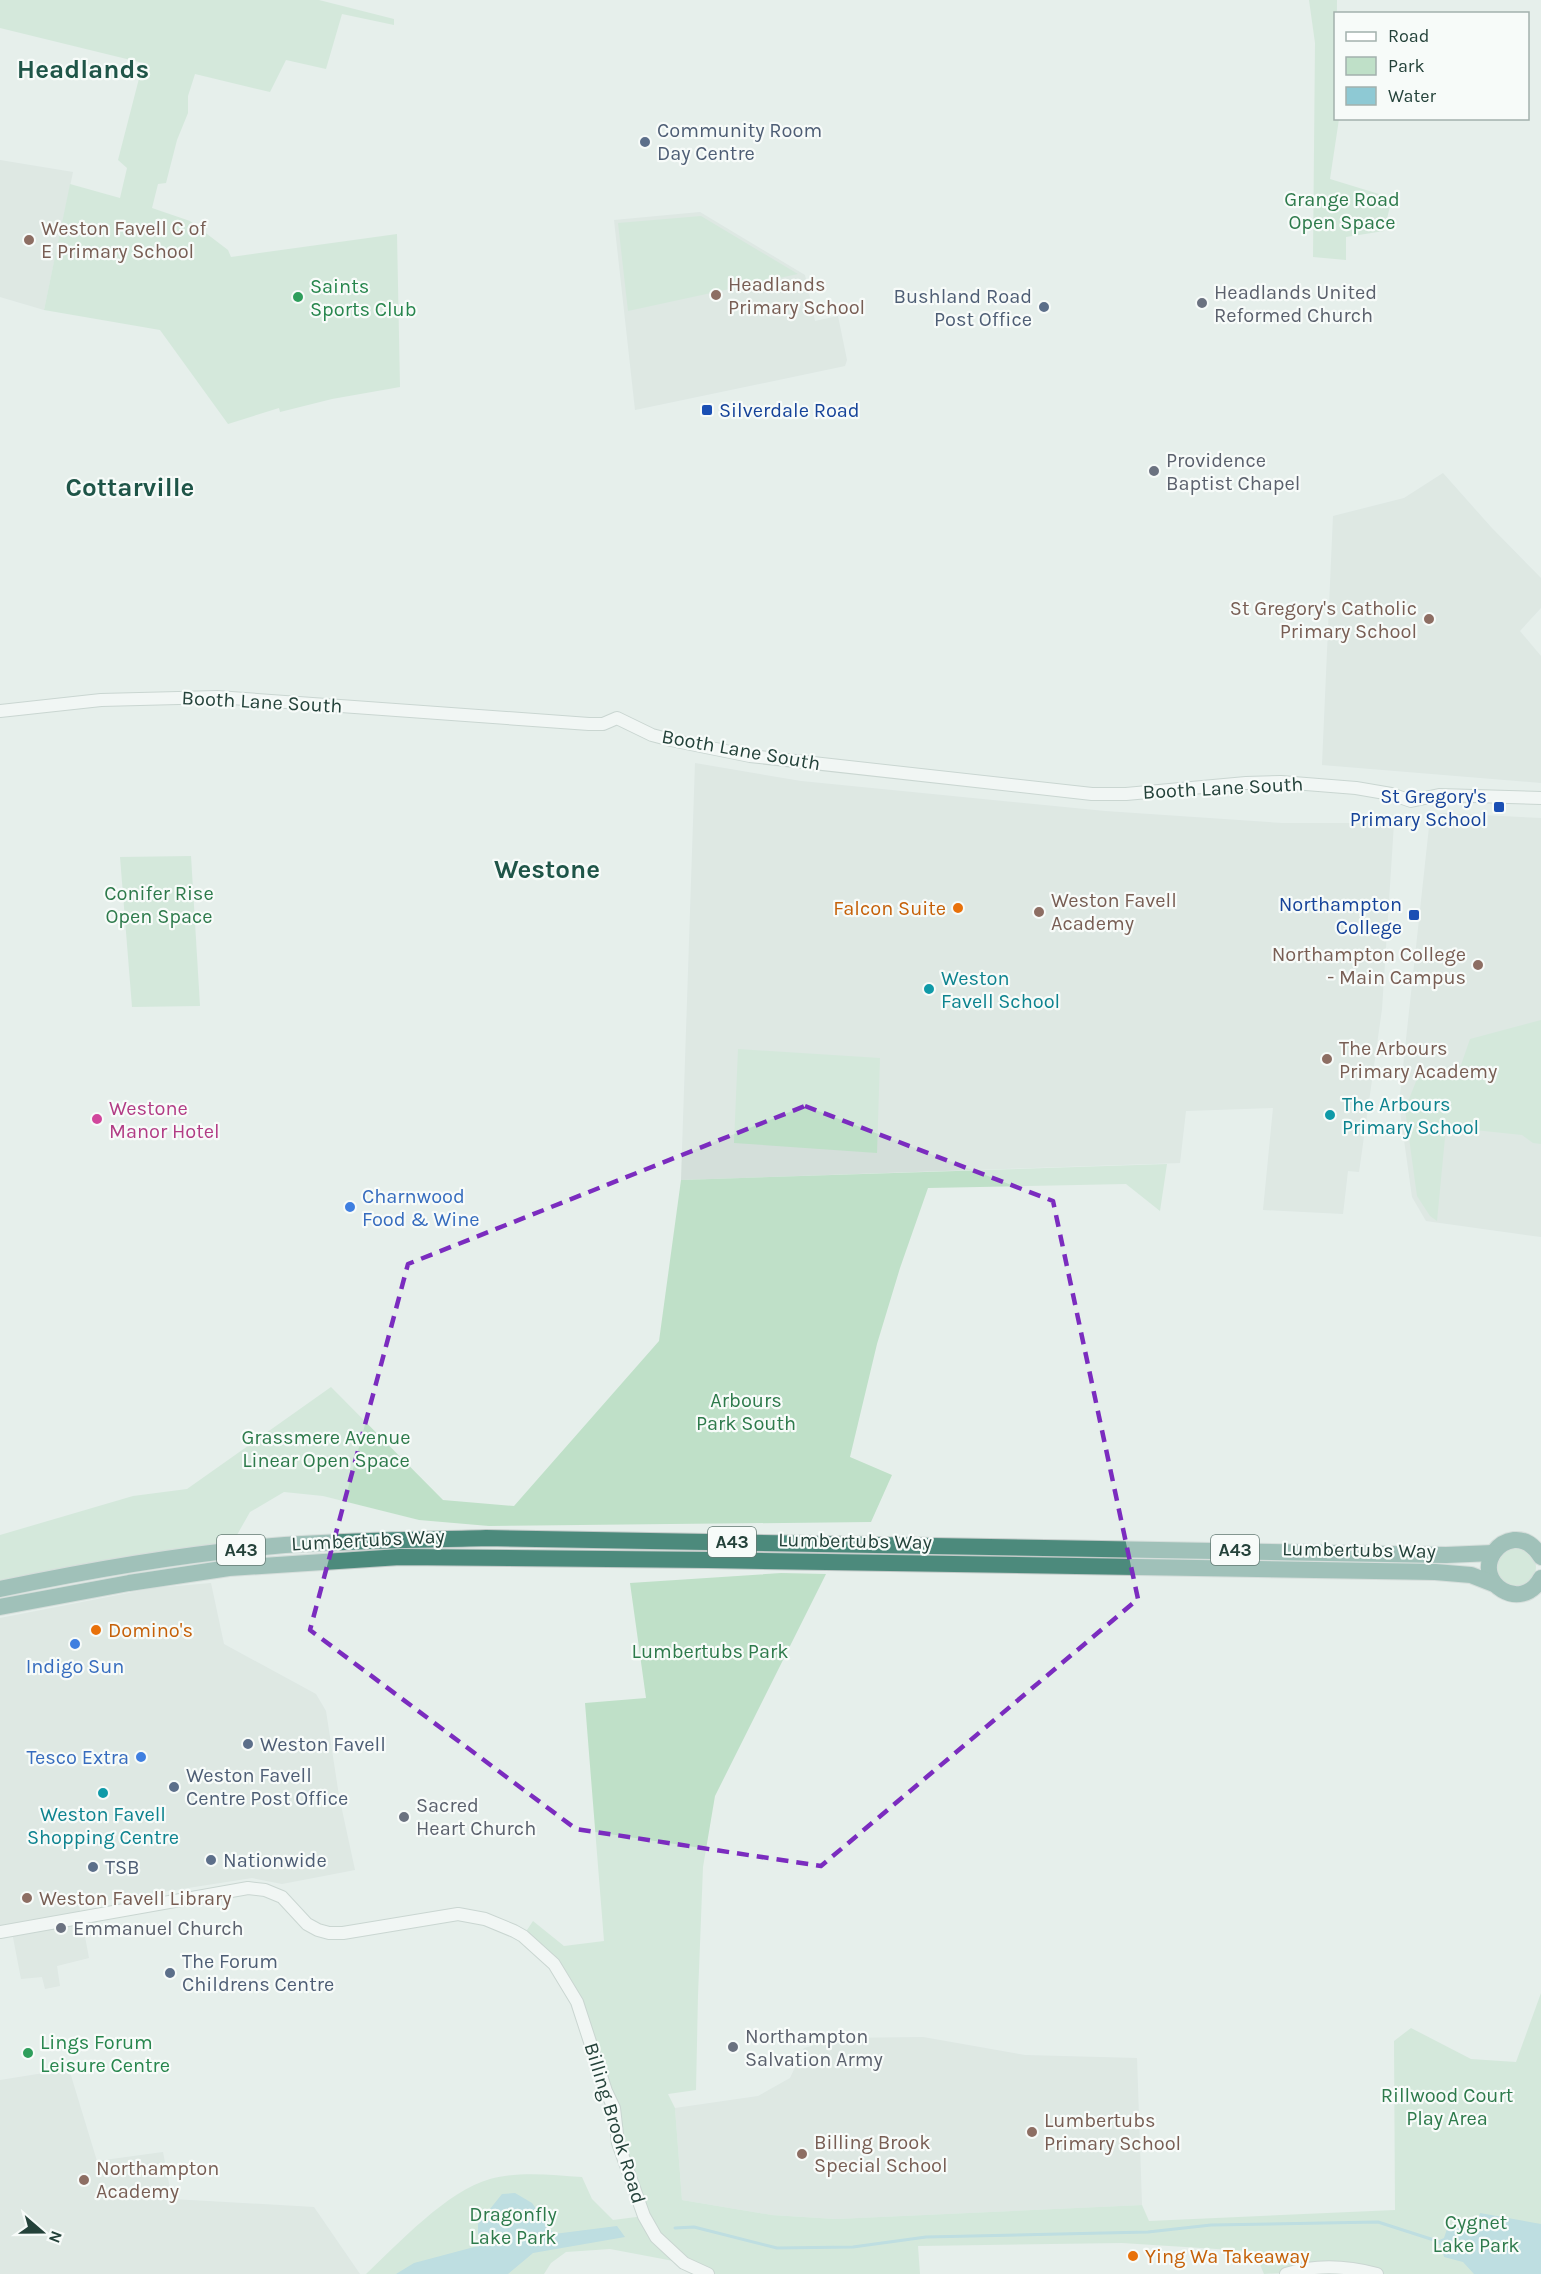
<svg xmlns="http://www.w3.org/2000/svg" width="1541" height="2274" font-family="Karla,sans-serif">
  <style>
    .built { fill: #d4dfda }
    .green { fill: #bfe0c8 }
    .water { fill: #8ec9d4 }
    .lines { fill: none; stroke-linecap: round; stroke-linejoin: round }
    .stream { stroke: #8ec9d4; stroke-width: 3 }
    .tertiary-casing { stroke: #a8b8b2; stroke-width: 14 }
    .trunk-casing { stroke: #c2cac8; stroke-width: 18 }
    .tertiary { stroke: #fff; stroke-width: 12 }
    .trunk { stroke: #4c8a7c; stroke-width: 16 }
    .marked { fill: none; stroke: #7b2cbf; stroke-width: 4.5; stroke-dasharray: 12 8; stroke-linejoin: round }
    .service-dot { fill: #5c6f8a; stroke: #f7fbf9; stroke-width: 2 }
    .education-dot { fill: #8d6e63; stroke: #f7fbf9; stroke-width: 2 }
    .leisure-dot { fill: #2e9e5b; stroke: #f7fbf9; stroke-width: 2 }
    .worship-dot { fill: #6b7280; stroke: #f7fbf9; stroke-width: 2 }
    .transit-dot { fill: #1a4fb4; stroke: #f7fbf9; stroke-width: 2 }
    .food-dot { fill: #e8710a; stroke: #f7fbf9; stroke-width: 2 }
    .culture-dot { fill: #0f9aa8; stroke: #f7fbf9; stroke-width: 2 }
    .hotel-dot { fill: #d1479c; stroke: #f7fbf9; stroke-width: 2 }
    .shop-dot { fill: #3f7fe0; stroke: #f7fbf9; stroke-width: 2 }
    .labels { text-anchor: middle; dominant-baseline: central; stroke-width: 4.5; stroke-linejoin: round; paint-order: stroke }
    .shield { fill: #f7fbf9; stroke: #637a73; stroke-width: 1.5 }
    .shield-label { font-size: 18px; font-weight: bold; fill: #24423a }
    .service-label { font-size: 20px; fill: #4e5e75; stroke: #f7fbf9; text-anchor: start }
    .park-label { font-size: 20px; fill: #2d7a4b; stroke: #f7fbf9 }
    .education-label { font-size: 20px; fill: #785e54; stroke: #f7fbf9; text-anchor: start }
    .leisure-label { font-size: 20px; fill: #27864d; stroke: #f7fbf9; text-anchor: start }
    .worship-label { font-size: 20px; fill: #5b616d; stroke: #f7fbf9; text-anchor: start }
    .transit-label { font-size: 20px; fill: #164399; stroke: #f7fbf9; text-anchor: end }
    .street-label { font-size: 20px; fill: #24423a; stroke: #f7fbf9 }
    .food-label { font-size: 20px; fill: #c56008; stroke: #f7fbf9; text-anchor: start }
    .culture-label { font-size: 20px; fill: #0d838f; stroke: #f7fbf9; text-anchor: start }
    .hotel-label { font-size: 20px; fill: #b23c85; stroke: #f7fbf9; text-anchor: start }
    .shop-label { font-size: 20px; fill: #366cbe; stroke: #f7fbf9; text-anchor: start }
    .district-label { font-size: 26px; font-weight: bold; fill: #1f5548; stroke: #f7fbf9 }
  </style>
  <rect width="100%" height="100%" fill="#e6efeb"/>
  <g class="built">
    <path d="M0 160 73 172 44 310 0 297Z"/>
    <path d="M700 212 805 275 815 321 838 316 847 360 845 366 635 410 614 220Z"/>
    <path d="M1443 473 1491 527 1541 578V608L1520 631 1541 656V783L1322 765 1333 516 1404 498Z"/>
    <path d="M695 763 801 781 1105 811 1282 823H1394L1382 1009 1359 1172 1348 1171 1343 1214 1263 1210 1273 1108 1186 1111 1180 1163 681 1180Z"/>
    <path d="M1441 813 1541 818V1237L1426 1221 1412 1197 1399 1104 1429 827Z"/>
    <path d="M211 1583 224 1644 316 1694 326 1711 339 1796 355 1870 282 1884 252 1878 79 1905 89 1958 57 1966 60 1986 45 1989 42 1977 21 1979 11 1927 0 1928V1618L154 1588Z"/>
    <path d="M923 2037 1025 2055 1137 2058 1142 2205 836 2219 772 2215 682 2200 675 2108 758 2096 790 2078 804 2048 839 2038Z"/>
    <path d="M69 2069 97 2161 163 2152 172 2199 314 2207 360 2274H0V2080Z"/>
  </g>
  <g class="green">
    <path d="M0 0H319L394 19V25L342 14 326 69 286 60 270 92 195 74 188 96V113L177 140 166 183 158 184 152 208 190 221 228 250 231 257 397 234 400 387 332 399 280 412 279 408 228 424 160 330 44 310 70 184 120 198 127 168 118 160 143 63 0 28Z"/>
    <path d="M1309 0H1337L1336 118 1339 119 1330 179 1392 198 1384 231 1346 237V260L1313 257 1315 43Z"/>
    <path d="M701 216 798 274 628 311 618 223Z"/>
    <path d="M191 856 200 1006 132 1007 120 857Z"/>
    <path d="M1541 1020V1144L1533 1143 1522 1135 1446 1127 1437 1221 1430 1216 1417 1196 1405 1109 1421 1069 1446 1075 1461 1065 1470 1039Z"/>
    <path d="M738 1049 880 1058 877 1153 734 1143Z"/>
    <path d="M1167 1164 1160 1211 1126 1184 928 1188 900 1268 877 1344 850 1457 892 1475 871 1522 489 1526 419 1520 323 1496 284 1492 250 1512 233 1542 127 1556 0 1582V1535L133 1496 187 1489 331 1387 443 1500 514 1506 659 1341 681 1180Z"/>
    <circle cx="1516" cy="1567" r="20"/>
    <path d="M781 1573 826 1574 715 1796 703 1867 698 1995 696 2090 668 2094 675 2108 682 2200 772 2215 836 2219 1142 2205 1149 2221 1395 2210 1394 2041 1411 2028 1471 2059 1516 2062 1541 1993V2274H1377L1357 2269 1264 2274 1258 2260 1248 2251 1122 2243 918 2246 920 2274H708L684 2263 610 2249 566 2252 551 2263 544 2274H366C399 2243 447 2191 490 2179 519 2171 553 2175 582 2177L592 2199 613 2220 644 2216 577 2002 554 1964 523 1936 533 1921 564 1946 604 1941 585 1703 646 1698 630 1583Z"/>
  </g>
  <g class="water">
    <path d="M515 2193 532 2203 554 2234 617 2226 625 2237 533 2253 508 2274H396L414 2263 478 2246V2224L502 2194Z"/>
    <path d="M1480 2213 1541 2224V2274H1474L1463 2262 1444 2257 1442 2248 1437 2241 1444 2238 1448 2226 1466 2230 1476 2229Z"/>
  </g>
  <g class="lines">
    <path class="stream" d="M675 2228 694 2227 777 2248 853 2247 926 2237 1148 2232 1211 2225 1378 2222 1437 2241"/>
    <g class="tertiary-casing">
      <g id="tertiary">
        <path d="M0 711 101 700 217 697 589 724H603L617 718 652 735 671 740 750 756 1092 794H1126L1246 783 1281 782 1356 788 1391 794 1411 801 1439 795 1541 798"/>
        <path d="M0 1932 248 1888 265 1890 282 1897 307 1924 318 1930 329 1933H343L458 1914 485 1919 514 1931 523 1936 554 1964 577 2002 606 2091 614 2108 618 2143 644 2216 656 2237 684 2263 708 2274"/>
        <path d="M1286 2274C1316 2264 1347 2266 1377 2274"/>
      </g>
    </g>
    <g class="trunk-casing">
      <g id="trunk">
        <path d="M1541 1557C1535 1547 1526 1539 1514 1540 1506 1541 1499 1545 1494 1552 1473 1583 1522 1614 1541 1578"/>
        <path d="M0 1589C94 1569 189 1553 285 1545 351 1540 419 1540 486 1538L1446 1555 1493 1553"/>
        <path d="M0 1607 129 1583 229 1568 400 1557 708 1560 1435 1572 1471 1575 1494 1584"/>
      </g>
    </g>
    <use href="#tertiary" class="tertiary"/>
    <use href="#trunk" class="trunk"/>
  </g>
  <path d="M0 0H1541V2274H0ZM805 1106 1053 1201 1138 1599 821 1866 576 1829 310 1630 408 1264Z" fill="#e6efeb" fill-opacity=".55" fill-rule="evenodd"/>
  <path class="marked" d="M805 1106 1053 1201 1138 1599 821 1866 576 1829 310 1630 408 1264Z"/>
  <g class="service-dot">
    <circle cx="645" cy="142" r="6"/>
    <circle cx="1044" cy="307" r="6"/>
    <circle cx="248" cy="1744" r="6"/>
    <circle cx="174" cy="1787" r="6"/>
    <circle cx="211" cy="1860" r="6"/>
    <circle cx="93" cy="1867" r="6"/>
    <circle cx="170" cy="1973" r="6"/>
  </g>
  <g class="education-dot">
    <circle cx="29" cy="240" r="6"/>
    <circle cx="716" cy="295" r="6"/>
    <circle cx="1429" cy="619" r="6"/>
    <circle cx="1039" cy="912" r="6"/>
    <circle cx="1478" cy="965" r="6"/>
    <circle cx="1327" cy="1059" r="6"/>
    <circle cx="27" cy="1898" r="6"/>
    <circle cx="1032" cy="2132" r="6"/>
    <circle cx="802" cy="2154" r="6"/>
    <circle cx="84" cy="2180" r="6"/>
  </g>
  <g class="leisure-dot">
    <circle cx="298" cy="297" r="6"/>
    <circle cx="28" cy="2053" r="6"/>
  </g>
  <g class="worship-dot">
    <circle cx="1202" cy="303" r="6"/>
    <circle cx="1154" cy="471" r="6"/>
    <circle cx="404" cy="1817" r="6"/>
    <circle cx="61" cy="1928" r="6"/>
    <circle cx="733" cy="2047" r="6"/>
  </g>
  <g class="transit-dot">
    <rect x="701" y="404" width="12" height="12" rx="3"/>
    <rect x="1493" y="801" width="12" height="12" rx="3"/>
    <rect x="1408" y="909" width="12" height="12" rx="3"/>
  </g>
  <g class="food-dot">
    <circle cx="958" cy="908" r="6"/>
    <circle cx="96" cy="1630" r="6"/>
    <circle cx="1133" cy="2256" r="6"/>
  </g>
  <g class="culture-dot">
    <circle cx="929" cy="989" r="6"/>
    <circle cx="1330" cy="1115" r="6"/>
    <circle cx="103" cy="1793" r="6"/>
  </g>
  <circle class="hotel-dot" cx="97" cy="1119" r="6"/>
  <g class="shop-dot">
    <circle cx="350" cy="1207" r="6"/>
    <circle cx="75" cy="1644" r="6"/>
    <circle cx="141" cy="1757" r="6"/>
  </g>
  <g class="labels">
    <g class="shield">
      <rect x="708" y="1527" width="48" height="30" rx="4.5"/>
      <rect x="217" y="1535" width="48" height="30" rx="4.5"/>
      <rect x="1211" y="1535" width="48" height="30" rx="4.5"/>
    </g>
    <g class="shield-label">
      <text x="732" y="1542">A43</text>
      <text x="241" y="1550">A43</text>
      <text x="1235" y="1550">A43</text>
    </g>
    <g class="service-label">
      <text x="657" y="130">Community Room<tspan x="657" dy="23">Day Centre</tspan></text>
      <text x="1032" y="296" text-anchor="end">Bushland Road<tspan x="1032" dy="23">Post Office</tspan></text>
      <text x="260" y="1744">Weston Favell</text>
      <text x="186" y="1775">Weston Favell<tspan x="186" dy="23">Centre Post Office</tspan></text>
      <text x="223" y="1860">Nationwide</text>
      <text x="105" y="1867">TSB</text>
      <text x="182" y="1961">The Forum<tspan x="182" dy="23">Childrens Centre</tspan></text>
    </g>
    <g class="park-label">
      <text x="1342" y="199">Grange Road<tspan x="1342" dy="23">Open Space</tspan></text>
      <text x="159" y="893">Conifer Rise<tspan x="159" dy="23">Open Space</tspan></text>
      <text x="746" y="1400">Arbours<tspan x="746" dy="23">Park South</tspan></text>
      <text x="326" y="1437">Grassmere Avenue<tspan x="326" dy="23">Linear Open Space</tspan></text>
      <text x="710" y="1651">Lumbertubs Park</text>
      <text x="1447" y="2095">Rillwood Court<tspan x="1447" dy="23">Play Area</tspan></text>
      <text x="513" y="2214">Dragonfly<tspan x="513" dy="23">Lake Park</tspan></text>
      <text x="1476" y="2222">Cygnet<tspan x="1476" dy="23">Lake Park</tspan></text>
    </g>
    <g class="education-label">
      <text x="41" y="228">Weston Favell C of<tspan x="41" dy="23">E Primary School</tspan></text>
      <text x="728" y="284">Headlands<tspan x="728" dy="23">Primary School</tspan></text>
      <text x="1417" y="608" text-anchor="end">St Gregory's Catholic<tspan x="1417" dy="23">Primary School</tspan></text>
      <text x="1051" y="900">Weston Favell<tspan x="1051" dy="23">Academy</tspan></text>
      <text x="1466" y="954" text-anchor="end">Northampton College<tspan x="1466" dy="23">- Main Campus</tspan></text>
      <text x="1339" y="1048">The Arbours<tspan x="1339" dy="23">Primary Academy</tspan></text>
      <text x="39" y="1898">Weston Favell Library</text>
      <text x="1044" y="2120">Lumbertubs<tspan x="1044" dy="23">Primary School</tspan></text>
      <text x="814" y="2142">Billing Brook<tspan x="814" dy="23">Special School</tspan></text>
      <text x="96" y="2168">Northampton<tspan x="96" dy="23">Academy</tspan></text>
    </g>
    <g class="leisure-label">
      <text x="310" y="286">Saints<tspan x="310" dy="23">Sports Club</tspan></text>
      <text x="40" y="2042">Lings Forum<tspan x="40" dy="23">Leisure Centre</tspan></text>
    </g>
    <g class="worship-label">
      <text x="1214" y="292">Headlands United<tspan x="1214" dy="23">Reformed Church</tspan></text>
      <text x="1166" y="460">Providence<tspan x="1166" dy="23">Baptist Chapel</tspan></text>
      <text x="416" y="1805">Sacred<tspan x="416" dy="23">Heart Church</tspan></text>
      <text x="73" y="1928">Emmanuel Church</text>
      <text x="745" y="2036">Northampton<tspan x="745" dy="23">Salvation Army</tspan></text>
    </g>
    <g class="transit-label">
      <text x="719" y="410" text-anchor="start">Silverdale Road</text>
      <text x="1487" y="796">St Gregory's<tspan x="1487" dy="23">Primary School</tspan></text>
      <text x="1402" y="904">Northampton<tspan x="1402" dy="23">College</tspan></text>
    </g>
    <g class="street-label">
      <text transform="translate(262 702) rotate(3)">Booth Lane South</text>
      <text transform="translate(741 750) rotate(10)">Booth Lane South</text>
      <text transform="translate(1223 788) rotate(-3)">Booth Lane South</text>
      <text transform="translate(368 1540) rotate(-3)">Lumbertubs Way</text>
      <text transform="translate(855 1541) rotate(1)">Lumbertubs Way</text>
      <text transform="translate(1359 1550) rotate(1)">Lumbertubs Way</text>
      <text transform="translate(615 2123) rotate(73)">Billing Brook Road</text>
    </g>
    <g class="food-label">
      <text x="946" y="908" text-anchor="end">Falcon Suite</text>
      <text x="108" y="1630">Domino's</text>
      <text x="1145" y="2256">Ying Wa Takeaway</text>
    </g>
    <g class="culture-label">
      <text x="941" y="978">Weston<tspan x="941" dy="23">Favell School</tspan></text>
      <text x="1342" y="1104">The Arbours<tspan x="1342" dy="23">Primary School</tspan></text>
      <text x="103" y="1814" text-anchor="middle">Weston Favell<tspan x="103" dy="23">Shopping Centre</tspan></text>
    </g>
    <g class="hotel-label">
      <text x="109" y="1108">Westone<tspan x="109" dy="23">Manor Hotel</tspan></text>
    </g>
    <g class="shop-label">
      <text x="362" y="1196">Charnwood<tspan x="362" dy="23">Food &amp; Wine</tspan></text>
      <text x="75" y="1666" text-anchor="middle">Indigo Sun</text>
      <text x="129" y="1757" text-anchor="end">Tesco Extra</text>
    </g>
    <g class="district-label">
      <text x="83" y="69">Headlands</text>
      <text x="130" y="487">Cottarville</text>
      <text x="547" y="869">Westone</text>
    </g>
  </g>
  <rect x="1334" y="12" width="195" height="108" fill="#f7fbf9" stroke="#a3b1ad" stroke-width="1.5"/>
  <rect x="1346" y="32" width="30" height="9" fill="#ffffff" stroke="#a3b1ad" stroke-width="1.5"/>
  <text x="1388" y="42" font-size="18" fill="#24423a">Road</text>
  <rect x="1346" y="57" width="30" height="18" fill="#bfe0c8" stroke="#a3b1ad" stroke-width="1.5"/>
  <text x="1388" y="72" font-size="18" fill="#24423a">Park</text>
  <rect x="1346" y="87" width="30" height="18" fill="#8ec9d4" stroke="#a3b1ad" stroke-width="1.5"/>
  <text x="1388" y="102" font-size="18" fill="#24423a">Water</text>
  <g transform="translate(42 2232) rotate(110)" stroke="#f7fbf9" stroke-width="4.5" paint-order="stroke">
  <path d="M0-4.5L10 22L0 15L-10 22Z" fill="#24423a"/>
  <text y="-9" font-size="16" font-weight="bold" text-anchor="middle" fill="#24423a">N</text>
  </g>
</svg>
